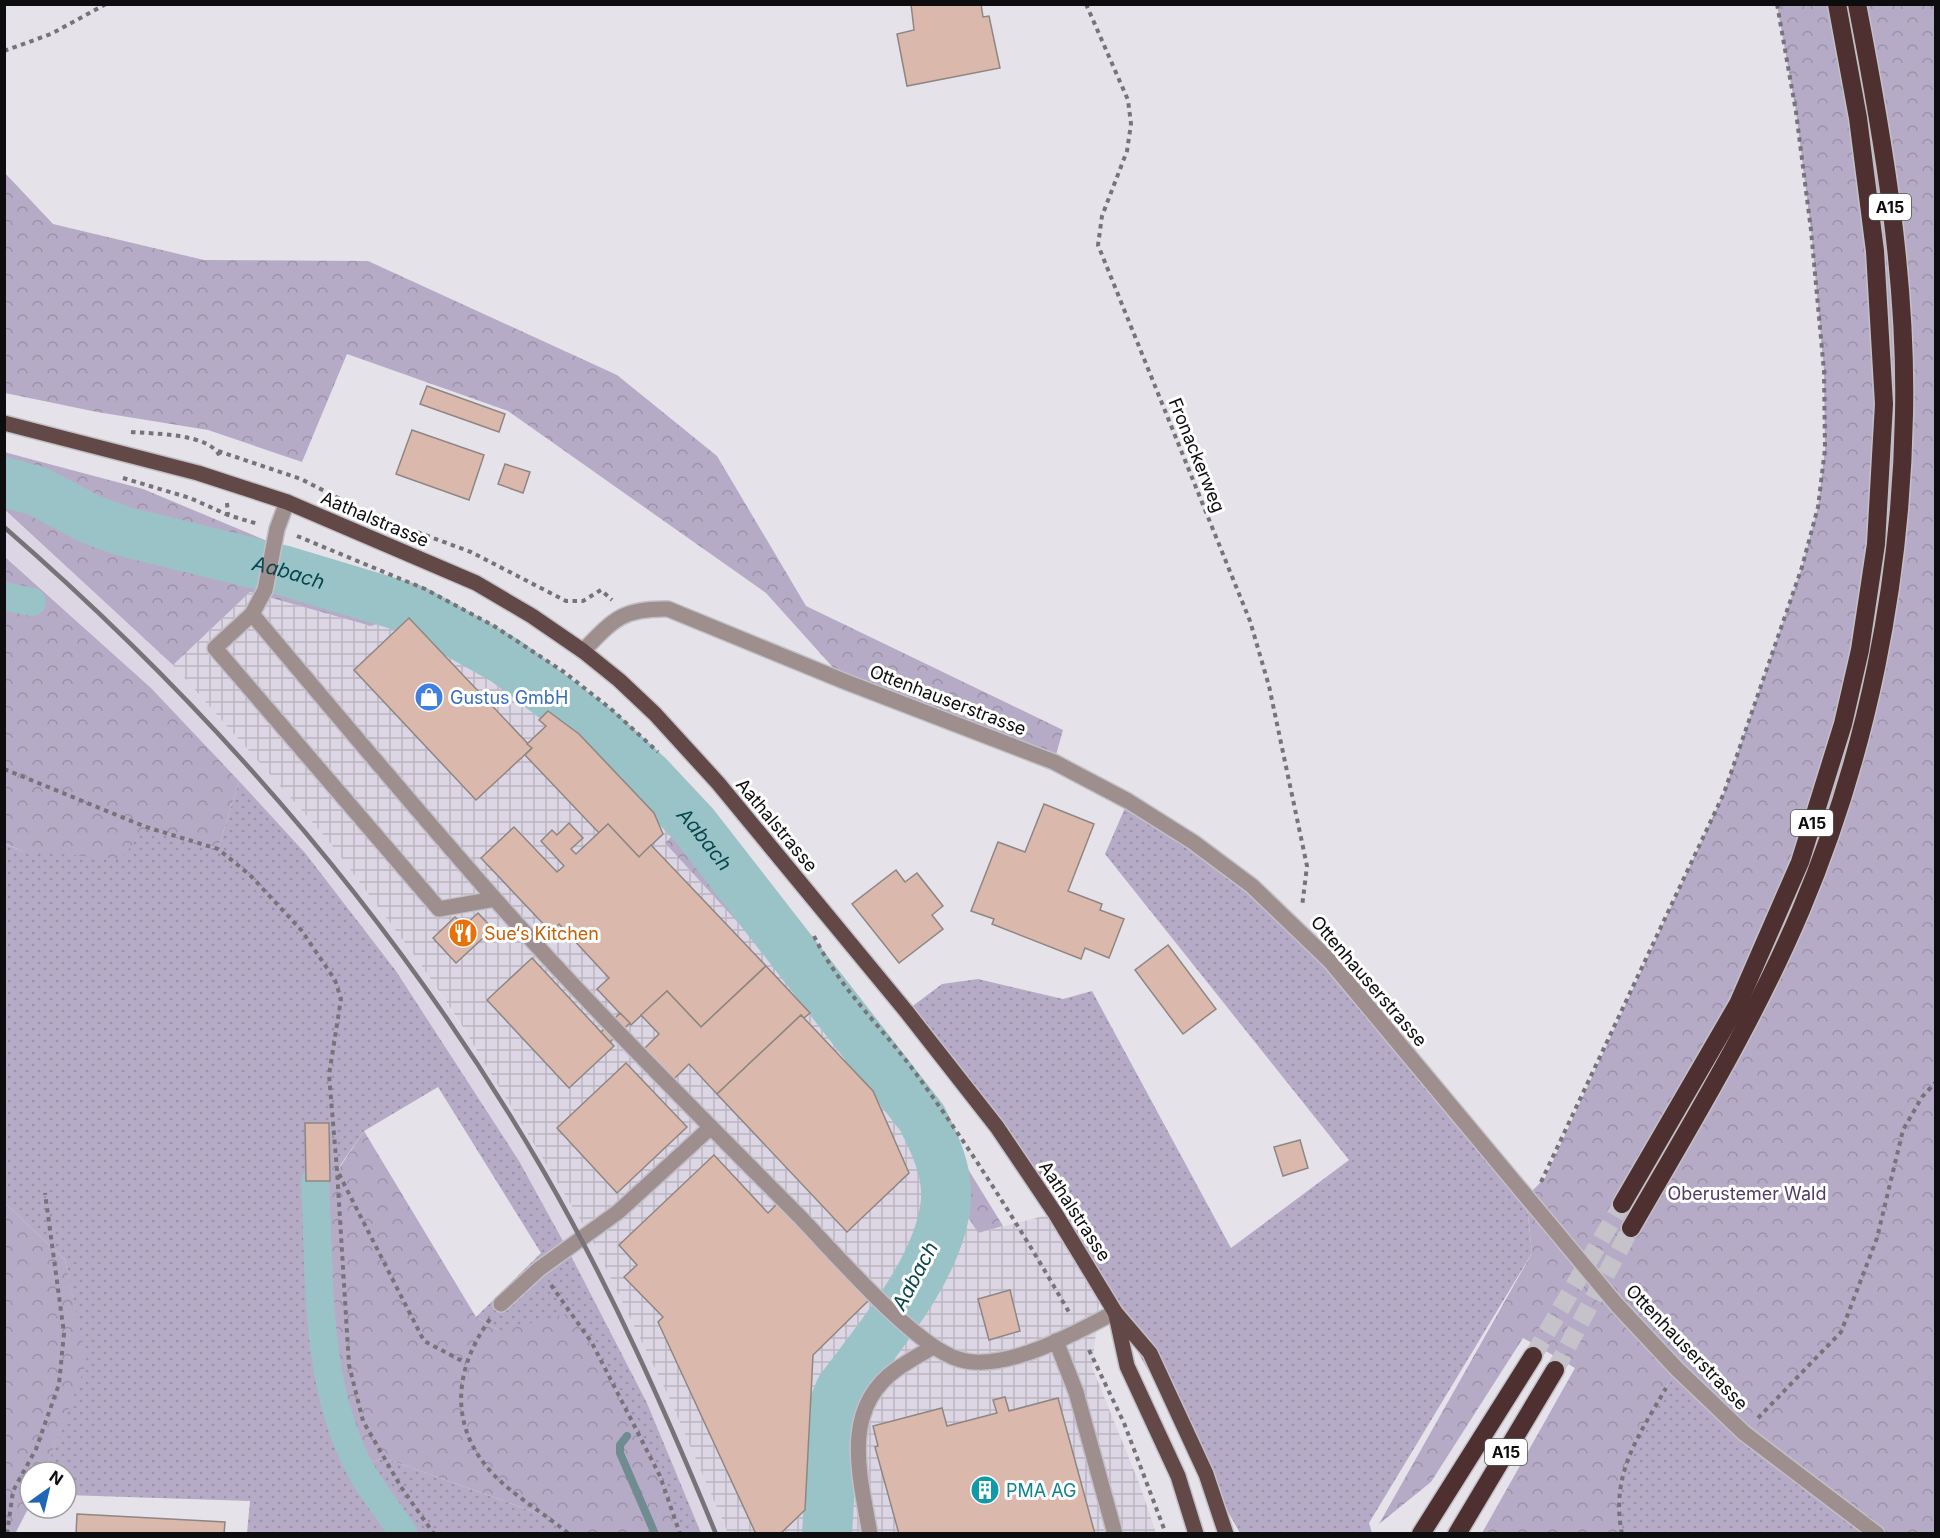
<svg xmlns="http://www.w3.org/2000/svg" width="1940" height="1538" font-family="Inter,sans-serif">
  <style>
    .built { fill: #dbd5e4 }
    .industrial { fill: url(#industrial-grid) }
    .grass { fill: url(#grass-dots) }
    .forest { fill: url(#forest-crowns) }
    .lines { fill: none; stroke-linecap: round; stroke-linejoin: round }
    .stream { stroke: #708c90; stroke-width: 8 }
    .canal { stroke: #9ac3c8; stroke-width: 28 }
    .river { stroke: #9ac3c8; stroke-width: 50 }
    .building { fill: #dbb8ac; stroke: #8e8683; stroke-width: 1.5 }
    .highway-tunnel { stroke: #c5c2c9; stroke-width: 18; stroke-dasharray: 18 9; stroke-linecap: butt }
    .minor-casing { stroke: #c2c0c7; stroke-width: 18 }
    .major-casing { stroke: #c2c0c7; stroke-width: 18 }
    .highway-casing { stroke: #c2c0c7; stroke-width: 21 }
    .path { stroke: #767479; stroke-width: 4; stroke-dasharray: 4.5 4.5; stroke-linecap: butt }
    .minor { stroke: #9e8e8d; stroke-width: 15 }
    .major { stroke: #634848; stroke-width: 15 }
    .highway { stroke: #4e3030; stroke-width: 18 }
    .rail { stroke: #767479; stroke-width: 4.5 }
    .labels { text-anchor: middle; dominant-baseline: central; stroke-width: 6; stroke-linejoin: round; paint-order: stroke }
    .shield { fill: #fff; stroke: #565556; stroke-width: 1.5 }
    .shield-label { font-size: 16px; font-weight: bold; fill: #0d0c0e }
    .street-label { font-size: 18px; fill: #0d0c0e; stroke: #fff }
    .shop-label { font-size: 18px; fill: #366cbe; stroke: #fff; text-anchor: start }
    .food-label { font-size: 18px; fill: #c56008; stroke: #fff; text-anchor: start }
    .park-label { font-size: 18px; fill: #4e3b66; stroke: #fff }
    .culture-label { font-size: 18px; fill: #0d838f; stroke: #fff; text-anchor: start }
    .water-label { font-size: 20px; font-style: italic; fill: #06464c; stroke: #fff }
  </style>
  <defs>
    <pattern id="industrial-grid" width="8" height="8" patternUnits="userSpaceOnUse" patternTransform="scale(1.5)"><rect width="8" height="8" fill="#dbd5e4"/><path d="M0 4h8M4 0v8" fill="none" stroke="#bbb6c2"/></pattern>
    <pattern id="grass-dots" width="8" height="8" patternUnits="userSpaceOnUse" patternTransform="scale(1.5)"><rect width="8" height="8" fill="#b6abc6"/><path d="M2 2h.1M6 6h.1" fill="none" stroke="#9b92a9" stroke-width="1.8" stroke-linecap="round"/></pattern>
    <pattern id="forest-crowns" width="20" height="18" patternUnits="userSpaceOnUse" patternTransform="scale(1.5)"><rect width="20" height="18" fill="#b6abc6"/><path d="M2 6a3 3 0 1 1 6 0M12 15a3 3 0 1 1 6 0" fill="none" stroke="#9b92a9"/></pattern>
  </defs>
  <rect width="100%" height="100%" fill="#e5e2ea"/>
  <path class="built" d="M4 510 173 665 328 840 415 956 498 1082 589 1234 668 1395 728 1533H701L647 1403 568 1250 519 1161 396 971 306 854 151 688 5 556Z"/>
  <path class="industrial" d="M250 592 371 626 414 611 567 713 678 830 665 843 885 1083 978 1233 1055 1213 1101 1287 1092 1367 1139 1483 1156 1533H728L668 1395 589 1234 459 1021 415 956 328 840 173 665Z"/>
  <g class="grass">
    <path d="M239 781 306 854 396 971 519 1161 568 1250 647 1403 701 1533H680L660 1476 592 1343 500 1331 476 1317 541 1253 438 1087 364 1131 337 1170 329 1123 305 1124 306 1181H315L323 1326 359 1466 384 1458 546 1516 569 1533H247L250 1501 66 1495V1472H44L86 1362 65 1260 5 1203 4 844 23 851 146 827 218 849Z"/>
    <path d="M1128 801 1294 925 1526 1197 1532 1253 1369 1523 1372 1533H1240L1101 1287 906 1011 942 984 978 979 1063 999 1092 991 1231 1248 1349 1160 1105 854Z"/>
    <path d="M1677 1369 1877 1533H1622C1609 1467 1645 1423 1677 1369Z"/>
  </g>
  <g class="forest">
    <path d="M1777 5H1935V1533H1877L1677 1369C1645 1423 1609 1467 1622 1533H1482L1575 1368 1523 1338 1431 1482 1379 1524 1532 1253 1526 1197 1545 1178 1724 793 1802 567 1818 507 1825 449 1824 371 1811 230 1796 112Z"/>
    <path d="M4 172 53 224 204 260 368 261 617 375 717 456 806 606 1063 730 1054 762 846 682 766 593 508 411 347 354 302 462 208 430 97 412 5 393Z"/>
    <path d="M4 452 143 489 289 550 362 572 430 598 461 615 562 677 636 744 710 818 936 1117 1003 1226 978 1233 885 1083 665 843 678 830 567 713 414 611 371 626 250 592 173 665 5 510Z"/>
    <path d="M4 556 151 688 239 781 218 849 146 827 121 859 23 851 5 844Z"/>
    <path d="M329 1123 338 1170 364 1131 476 1317 500 1331 570 1313 592 1343 660 1476 680 1533H569L546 1516 384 1458 359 1466C352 1449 343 1432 337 1415 315 1344 319 1256 315 1181H330Z"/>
    <path d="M5 1203 65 1260 87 1362 44 1472H30V1505L15 1534 4 1533Z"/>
  </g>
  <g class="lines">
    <g class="stream">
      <path d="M841 1363 853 1372"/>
      <path d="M627 1436 620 1445V1453L655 1534"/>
    </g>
    <g class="canal">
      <path d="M4 596 32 602"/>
      <path d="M315 1181C320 1276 314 1379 358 1465 370 1489 389 1511 404 1534"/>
    </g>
    <path class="river" id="s1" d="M4 482 37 491 92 520 126 532 282 570 415 610 506 661 601 733 649 777 694 825 922 1118C935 1144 948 1171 946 1201 940 1268 878 1338 840 1390L835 1402 827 1534"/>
  </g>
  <g class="building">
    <path d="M911 4H981L983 17 989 16 1000 68 907 86 897 34 914 30Z"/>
    <path d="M427 386 505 414 499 432 420 404Z"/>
    <path d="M412 430 484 455 469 500 396 474Z"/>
    <path d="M505 464 530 472 523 493 498 484Z"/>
    <path d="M409 618 532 748 476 800 354 670Z"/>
    <path d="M548 711 579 734 654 813 663 834 639 857 608 824 599 833 525 755 532 748 527 744 546 726 539 720Z"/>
    <path d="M1044 804 1094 824 1068 891 1102 904 1100 910 1124 919 1109 958 1085 948 1081 959 992 924 994 919 971 911 998 842 1025 852Z"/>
    <path d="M569 823 583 838 571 849 576 854 608 824 639 857 651 845 766 966 701 1027 667 991 631 1025 597 989 609 978 559 924 551 932 481 858 514 827 557 872 564 866 541 841 552 830 557 835Z"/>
    <path d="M896 870 905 882 917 873 943 906 932 915 943 929 899 963 852 904Z"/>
    <path d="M478 913 493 929 456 963 433 938 455 917 464 926Z"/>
    <path d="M1168 945 1216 1009 1183 1034 1135 970Z"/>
    <path d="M532 958 614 1046 569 1088 487 1000Z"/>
    <path d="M766 966 810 1013 804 1018 801 1015 717 1094 689 1064 673 1080 644 1049 659 1034 641 1015 667 991 701 1027Z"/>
    <path d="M620 1013 630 1023 610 1042 601 1032Z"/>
    <path d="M801 1015 873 1091 909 1173 847 1232 717 1094Z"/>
    <path d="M626 1063 687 1127 617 1193 557 1128Z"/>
    <path d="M305 1123H329L330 1181H306Z"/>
    <path d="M1300 1140 1308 1168 1283 1176 1274 1147Z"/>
    <path d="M714 1155 768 1213 778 1203 870 1299 813 1355 805 1510 780 1534H756L658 1322 663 1317 624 1277 637 1265 619 1245Z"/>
    <path d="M1010 1290 1020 1331 989 1340 978 1299Z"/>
    <path d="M1005 1397 1009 1411 1058 1398 1095 1534H899L875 1447 878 1446 873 1426 942 1408 947 1426 997 1413 993 1400Z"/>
    <path d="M77 1514 225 1522 224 1534H76Z"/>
  </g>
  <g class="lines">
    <g class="highway-tunnel">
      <path d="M1533 1356 1622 1204"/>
      <path d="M1555 1370 1631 1228"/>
    </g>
    <g class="minor-casing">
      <g id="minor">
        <path d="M252 614 265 590 277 529 287 502"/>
        <path d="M583 651C614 619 623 608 668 609L846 682 1054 762 1128 801 1193 842 1252 886 1330 961 1617 1305 1677 1369 1744 1433 1877 1534"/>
        <path d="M495 899 439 909 215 648 252 614C332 709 412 805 494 898 591 1008 695 1111 798 1215 834 1252 913 1345 958 1359 1003 1374 1075 1333 1115 1312"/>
        <path d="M501 1304 539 1269 618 1212 711 1127"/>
        <path d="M1056 1341 1076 1392 1115 1534"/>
        <path d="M870 1534C860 1476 840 1409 897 1369 908 1361 921 1354 933 1347"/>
      </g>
    </g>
    <g class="major-casing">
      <g id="major">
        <path d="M4 423 198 473 287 502 476 583 532 616 583 651 619 680 655 714 718 783 906 1011 997 1127 1055 1213 1115 1312 1150 1353 1206 1474 1226 1534"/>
        <path d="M1116 1315 1127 1366 1178 1476 1196 1534"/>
      </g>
    </g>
    <g class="highway-casing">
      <g id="highway">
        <path d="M1622 1204 1738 1004 1800 862 1843 724 1860 650 1876 544 1884 404 1875 251 1858 118 1837 4"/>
        <path d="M1631 1228C1691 1124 1754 1021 1801 910 1867 754 1901 583 1904 414 1907 278 1883 138 1857 4"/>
        <path d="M1421 1534 1533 1356"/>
        <path d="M1457 1534 1555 1370"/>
      </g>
    </g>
    <g class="path">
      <path d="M1086 4 1128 100 1131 124 1127 151 1102 216 1098 245 1250 621 1269 686 1307 866 1302 907"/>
      <path d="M4 51 51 34 106 4"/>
      <path d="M131 432C153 434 211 433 220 457"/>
      <path d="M218 451 301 479 342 500"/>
      <path d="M123 478 190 498 228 515"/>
      <path d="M227 503 228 515 258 524"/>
      <path d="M417 532 471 552 566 601H583L601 590 612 600"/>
      <path d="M297 536 425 589 494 626 564 672 611 709 658 752"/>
      <path d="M4 769 146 827 218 849 250 875 302 931 335 980 341 999 329 1075 337 1170 349 1365 363 1421 401 1487 434 1534"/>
      <path d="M814 936C839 988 883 1028 917 1075 972 1151 1023 1232 1070 1314"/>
      <path d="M339 1174 424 1341 466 1363"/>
      <path d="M1541 1182 1724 793 1802 567 1818 507 1825 449 1824 371 1811 230 1796 112 1777 4"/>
      <path d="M551 1285 592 1343 660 1476 680 1534"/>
      <path d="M490 1319C454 1369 448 1426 493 1474 515 1497 544 1513 569 1534"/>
      <path d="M1089 1350 1124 1423 1166 1534"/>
      <path d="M1758 1418 1841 1332 1877 1238 1903 1130 1922 1097 1936 1082"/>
      <path d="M7 1534 13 1491 36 1449 59 1384 64 1333 45 1193"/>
      <path d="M1622 1534C1610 1474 1638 1437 1666 1388"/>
    </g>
    <use href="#minor" class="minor"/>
    <use href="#major" class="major"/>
    <use href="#highway" class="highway"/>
    <path class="rail" d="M4 527C218 713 402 927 544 1172 611 1288 665 1410 716 1534"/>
  </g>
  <defs>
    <g id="shop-disc" transform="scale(1.5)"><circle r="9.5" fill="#3f7fe0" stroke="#fff"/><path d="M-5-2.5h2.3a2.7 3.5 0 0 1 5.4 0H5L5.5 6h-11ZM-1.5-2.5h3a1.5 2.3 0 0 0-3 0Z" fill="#fff"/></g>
    <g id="restaurant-disc" transform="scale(1.5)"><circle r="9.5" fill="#e8710a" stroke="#fff"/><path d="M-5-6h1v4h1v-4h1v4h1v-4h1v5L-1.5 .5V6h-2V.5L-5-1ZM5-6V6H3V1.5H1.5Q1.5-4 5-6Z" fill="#fff"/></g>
    <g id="building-disc" transform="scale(1.5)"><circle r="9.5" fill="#0f9aa8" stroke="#fff"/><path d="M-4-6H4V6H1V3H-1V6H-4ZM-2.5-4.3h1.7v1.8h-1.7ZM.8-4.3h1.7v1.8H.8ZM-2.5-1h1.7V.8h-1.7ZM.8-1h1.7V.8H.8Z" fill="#fff"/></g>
  </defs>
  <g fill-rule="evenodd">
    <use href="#shop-disc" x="429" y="697"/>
    <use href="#restaurant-disc" x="463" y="933"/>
    <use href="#building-disc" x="985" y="1490"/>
  </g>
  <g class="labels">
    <g class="shield">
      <rect x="1869" y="194" width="42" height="26" rx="4.5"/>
      <rect x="1791" y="810" width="42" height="26" rx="4.5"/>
      <rect x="1485" y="1439" width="42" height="26" rx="4.5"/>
    </g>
    <g class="shield-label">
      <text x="1890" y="207">A15</text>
      <text x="1812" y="823">A15</text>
      <text x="1506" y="1452">A15</text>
    </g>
    <g class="street-label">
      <text transform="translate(1197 455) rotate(68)">Fronackerweg</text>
      <text transform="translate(375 519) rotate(23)">Aathalstrasse</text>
      <text transform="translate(948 700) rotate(21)">Ottenhauserstrasse</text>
      <text transform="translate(777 825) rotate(50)">Aathalstrasse</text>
      <text transform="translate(1369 981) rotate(49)">Ottenhauserstrasse</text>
      <text transform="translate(1075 1211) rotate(57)">Aathalstrasse</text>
      <text transform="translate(1687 1347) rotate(46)">Ottenhauserstrasse</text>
    </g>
    <g class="shop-label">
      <text x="450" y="697">Gustus GmbH</text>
    </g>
    <g class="food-label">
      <text x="484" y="933">Sue‘s Kitchen</text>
    </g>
    <g class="park-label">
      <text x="1747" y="1193">Oberustemer Wald</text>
    </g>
    <g class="culture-label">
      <text x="1006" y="1490">PMA AG</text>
    </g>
    <g class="water-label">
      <text stroke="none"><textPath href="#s1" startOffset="300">Aabach</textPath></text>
      <text stroke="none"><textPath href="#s1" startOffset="804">Aabach</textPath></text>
      <text transform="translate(915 1276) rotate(-62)">Aabach</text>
    </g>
  </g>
  <rect width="1940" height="1538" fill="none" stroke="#0d0c0e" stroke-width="12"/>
  <g transform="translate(48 1490) rotate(34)"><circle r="28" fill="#ffffff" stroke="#9e9e9f" stroke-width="1.5"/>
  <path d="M0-4.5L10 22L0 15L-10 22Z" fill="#1f66b6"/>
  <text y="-9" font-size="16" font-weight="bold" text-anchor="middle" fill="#0d0c0e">N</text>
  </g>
</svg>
